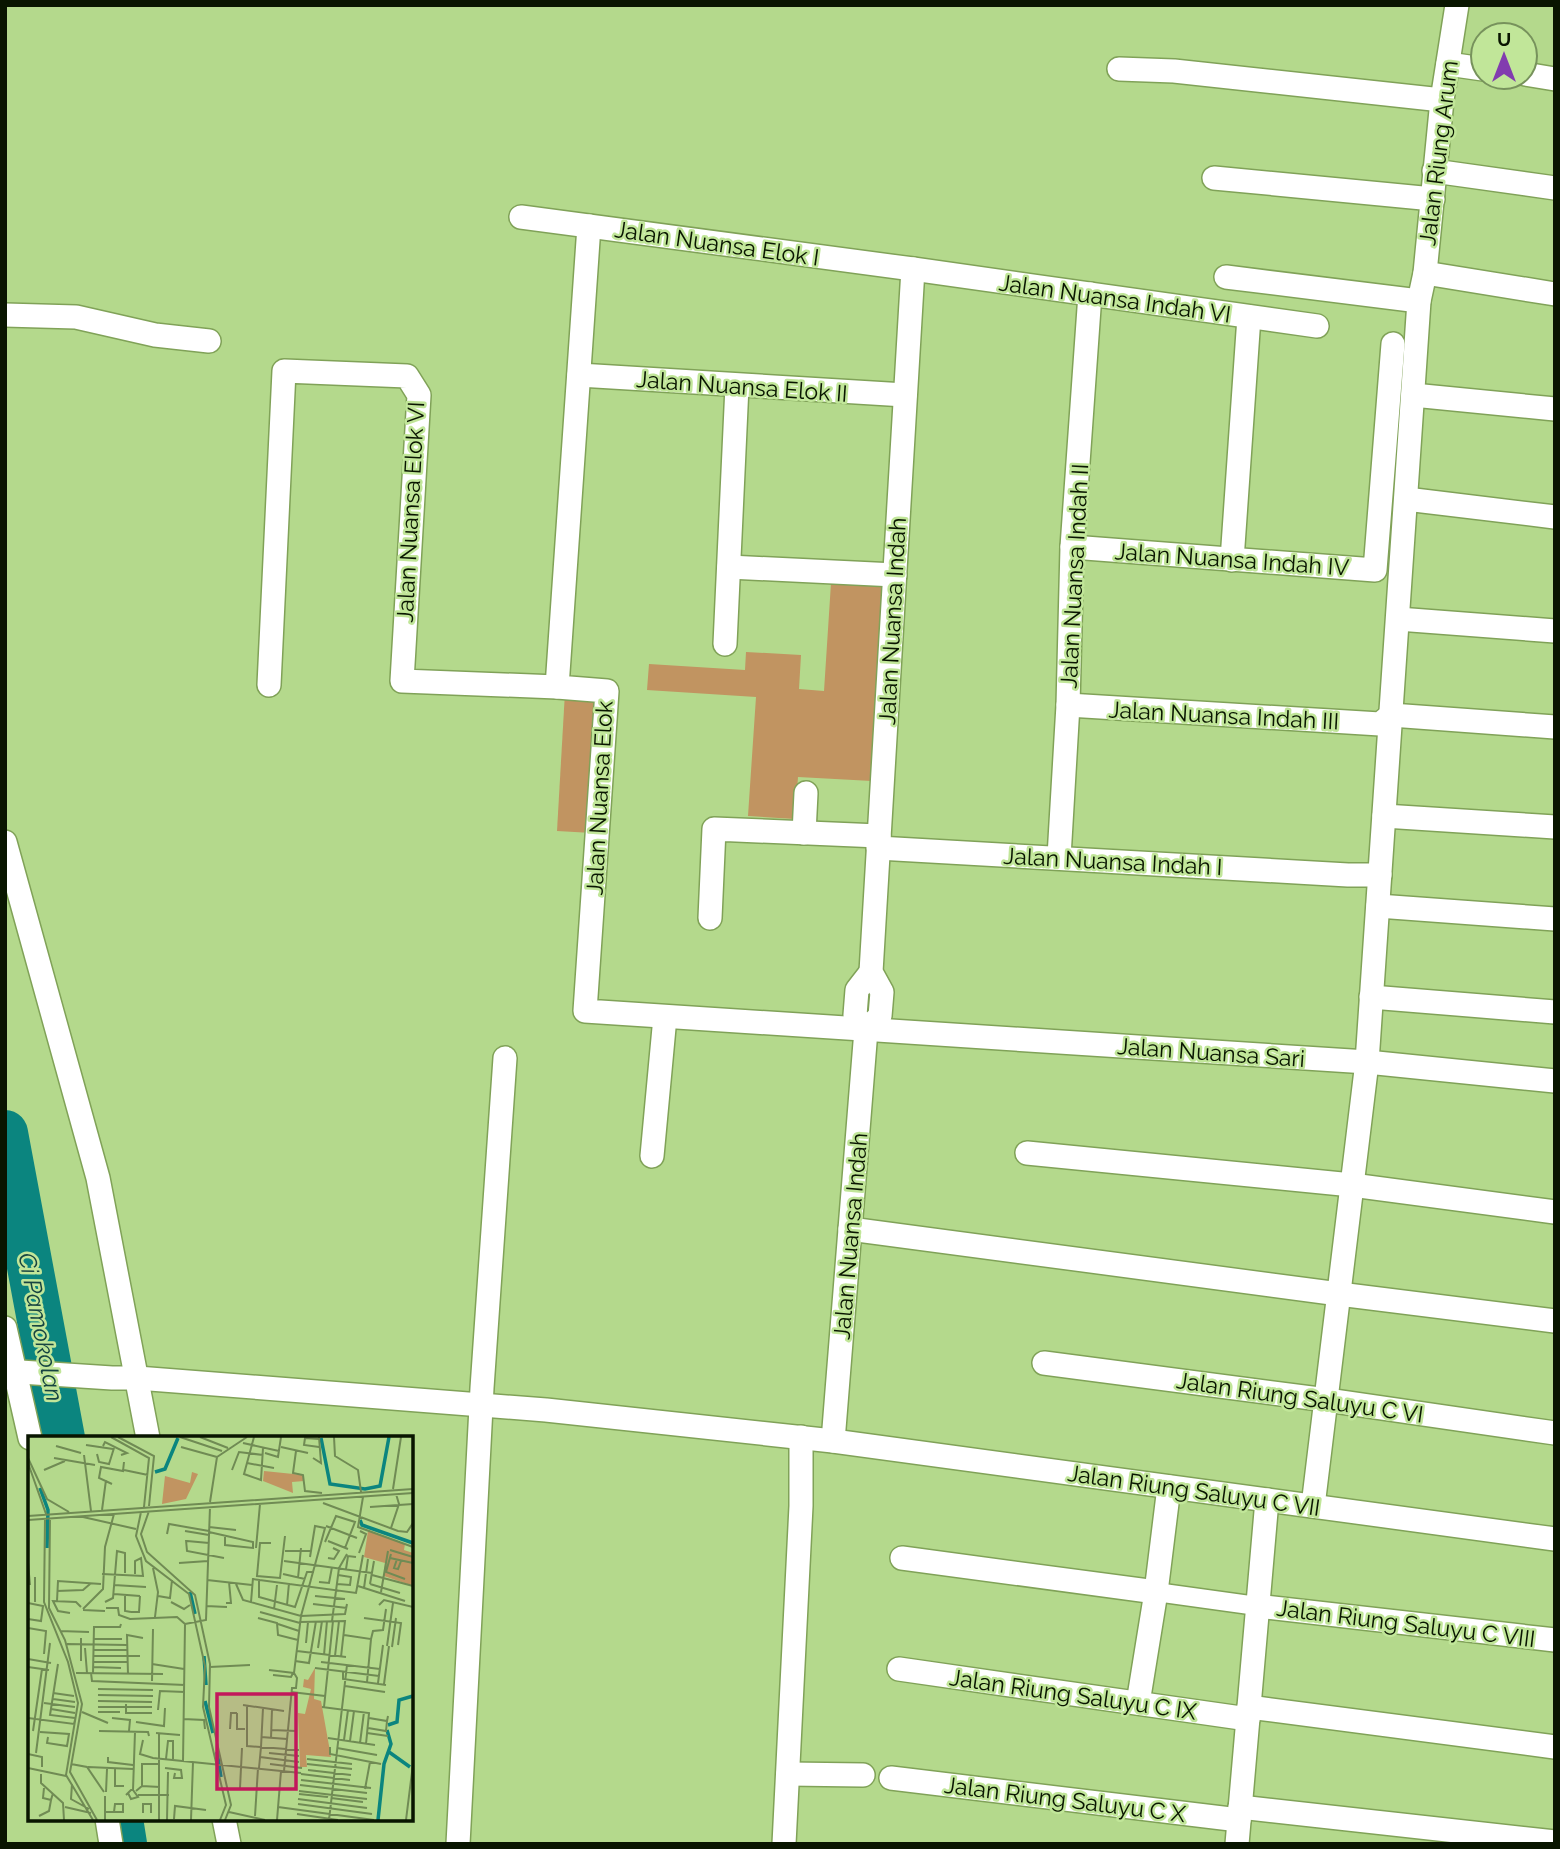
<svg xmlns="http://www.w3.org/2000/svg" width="1560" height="1849" font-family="Raleway,sans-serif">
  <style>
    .green { fill: #c19461 }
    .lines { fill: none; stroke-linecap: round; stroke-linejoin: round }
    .river { stroke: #0b857f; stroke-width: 46 }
    .pedestrian-casing { stroke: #80a258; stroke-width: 21 }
    .minor-casing { stroke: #80a258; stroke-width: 26 }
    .pedestrian { stroke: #fff; stroke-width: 18 }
    .minor { stroke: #fff; stroke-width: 23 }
    .labels { text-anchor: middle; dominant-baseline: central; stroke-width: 5; stroke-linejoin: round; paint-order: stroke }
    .street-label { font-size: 23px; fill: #091500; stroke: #c1e699 }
    .water-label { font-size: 24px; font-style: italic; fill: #164441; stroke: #c1e699 }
    .inset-river { fill: none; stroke: #0b857f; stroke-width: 3.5 }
    .inset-road { fill: none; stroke: #708b54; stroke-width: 2 }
    .view { fill: #c2185b; fill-opacity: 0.15; stroke: #c2185b; stroke-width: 3.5 }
    .inset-edge { fill: none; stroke: #091500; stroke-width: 3.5 }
  </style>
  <rect width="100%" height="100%" fill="#b4d98c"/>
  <g class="green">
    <path d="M831 583 885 587 872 781 798 777 795 819 748 816 756 697 647 690 649 664 745 670 746 652 801 655 799 689 824 691Z"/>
    <path d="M565 692 600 695 592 833 557 831Z"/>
  </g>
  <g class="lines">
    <g class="river">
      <path d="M5 1133 62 1438"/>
      <path d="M120 1819 124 1844"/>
    </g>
    <g class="pedestrian-casing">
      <path id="pedestrian" d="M1156 1592 1257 1606"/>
    </g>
    <g class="minor-casing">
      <g id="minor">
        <path d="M1448 64 1483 69"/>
        <path d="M1119 69 1174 71 1442 100"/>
        <path d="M1525 74 1555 79"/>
        <path d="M1434 171 1555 188"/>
        <path d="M1214 178 1433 199"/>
        <path d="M521 217 913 269 1317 326"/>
        <path d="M589 226 557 687 607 691 585 1011 1367 1062 1555 1081"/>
        <path d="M1425 273 1555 294"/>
        <path d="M1226 277 1419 301"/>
        <path d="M5 315 76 317 155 335 209 341"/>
        <path d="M579 375 905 395"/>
        <path d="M1413 395 1555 409"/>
        <path d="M1406 499 1555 517"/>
        <path d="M1072 547 1375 570 1393 344"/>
        <path d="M1232 560 1249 317"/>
        <path d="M729 567 895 575"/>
        <path d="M1398 619 1555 631"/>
        <path d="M725 644 737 386"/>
        <path d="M269 685 284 371 407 376 419 395 402 681 557 687"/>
        <path d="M1068 705 1380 724 1391 715 1555 727"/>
        <path d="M1384 816 1555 827"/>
        <path d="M804 833 806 793"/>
        <path d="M5 842 98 1178 148 1438"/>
        <path d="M878 848 1348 875H1380"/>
        <path d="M1059 857 1068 705 1072 547 1090 294"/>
        <path d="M1378 906 1555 919"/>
        <path d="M710 918 714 829 879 836"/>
        <path d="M1371 997 1555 1012"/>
        <path d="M866 1030 880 1016 882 992 871 972 913 269"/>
        <path d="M866 1030 855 1015 857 990 871 972"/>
        <path d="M1027 1153 1352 1185 1555 1212"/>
        <path d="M652 1156 665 1017"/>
        <path d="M850 1229 1339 1294 1555 1321"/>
        <path d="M5 1328 30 1438"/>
        <path d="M1044 1363 1327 1400 1555 1433"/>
        <path d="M5 1371 112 1378H137L546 1410 833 1441 1555 1539"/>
        <path d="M833 1441 866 1030"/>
        <path d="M1313 1506 1367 1062 1419 301 1425 273 1442 100 1457 5"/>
        <path d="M902 1558 1156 1592"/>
        <path d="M1257 1606 1555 1640"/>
        <path d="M899 1669 1248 1719"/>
        <path d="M1138 1703 1156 1592 1169 1487"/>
        <path d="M1249 1707 1555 1747"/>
        <path d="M788 1774 863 1775"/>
        <path d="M891 1778 1239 1820"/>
        <path d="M1240 1807 1555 1842"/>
        <path d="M107 1819 111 1844"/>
        <path d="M224 1819 229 1844"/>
        <path d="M458 1844 482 1388 505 1058"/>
        <path d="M784 1844 801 1506V1437"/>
        <path d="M1237 1844 1267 1500"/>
      </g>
    </g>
    <use href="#pedestrian" class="pedestrian"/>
    <use href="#minor" class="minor"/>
  </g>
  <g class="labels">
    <g class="street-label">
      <text transform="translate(1438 153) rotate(-83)">Jalan Riung Arum</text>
      <text transform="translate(717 243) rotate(8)">Jalan Nuansa Elok I</text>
      <text transform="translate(1115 298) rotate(8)">Jalan Nuansa Indah VI</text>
      <text transform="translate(742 386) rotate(4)">Jalan Nuansa Elok II</text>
      <text transform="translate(410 512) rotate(-87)">Jalan Nuansa Elok VI</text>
      <text transform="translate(1232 559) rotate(4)">Jalan Nuansa Indah IV</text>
      <text transform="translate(1074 576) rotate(-87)">Jalan Nuansa Indah II</text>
      <text transform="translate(892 621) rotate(-87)">Jalan Nuansa Indah</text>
      <text transform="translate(1224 715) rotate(3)">Jalan Nuansa Indah III</text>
      <text transform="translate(599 798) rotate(-87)">Jalan Nuansa Elok</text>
      <text transform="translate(1113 861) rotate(3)">Jalan Nuansa Indah I</text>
      <text transform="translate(1211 1052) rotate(4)">Jalan Nuansa Sari</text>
      <text transform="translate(850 1236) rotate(-85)">Jalan Nuansa Indah</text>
      <text transform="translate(1300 1397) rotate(8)">Jalan Riung Saluyu C VI</text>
      <text transform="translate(1194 1490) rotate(8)">Jalan Riung Saluyu C VII</text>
      <text transform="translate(1406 1623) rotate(7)">Jalan Riung Saluyu C VIII</text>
      <text transform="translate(1073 1694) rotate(8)">Jalan Riung Saluyu C IX</text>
      <text transform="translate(1065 1799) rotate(7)">Jalan Riung Saluyu C X</text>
    </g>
    <g class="water-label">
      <text transform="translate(41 1327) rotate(79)">Ci Pamokolan</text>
    </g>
  </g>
  <g transform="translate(28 1436)">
    <rect width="385" height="385" fill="#b4d98c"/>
    <path d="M236 35 275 39 276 45 264 46 265 57 235 45ZM164 36 170 38 158 63 134 68 137 40 162 47ZM340 95 377 108 376 114 385 117V150L356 140 357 127 336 121ZM287 232 286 263 293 265 303 321 278 319 279 331H272L270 277 277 278 283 253 275 251 276 243 280 244Z" fill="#c19461"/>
    <path class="inset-river" d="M293 2 302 48 337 53 352 50 361 1M127 36 137 33 150 2M12 52 20 74 19 112M332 84 334 89 385 107M162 156 167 178M176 220 178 249M177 265 185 297M360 289 369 286 371 264 385 260M189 316 193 341M361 316 382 331M350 384 356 328 363 308 359 294"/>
    <path class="inset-road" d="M83 1 121 22 116 71M90 1 126 20 121 70M152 1 194 15M172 1 200 12M226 1 216 38 233 44 235 12M306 1 307 20 330 34 333 56M291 3 277 2 276 9 291 11M215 7 251 15M58 9 85 13M28 10 53 17M75 10 77 6 99 17 93 19M153 11 189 21M253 11 280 17M268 15 265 37 275 39 277 55 294 57M237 17 250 21 253 1M69 18 71 26 81 28 86 12M56 19 63 75M0 22 19 63 41 76M26 22 67 29M285 22 293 27 291 1M0 27 18 78M219 27 246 32M16 34 37 25M96 34 120 39M204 34 211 16 235 19M84 48 71 42 73 31 95 35 96 26M365 53 373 1M335 61 330 91 385 111M182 66 189 21 219 1M295 67 370 95 379 96 385 87M342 71 385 68M74 74 78 44M121 75 113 98 119 116 167 159 182 228 181 271 203 369 197 384M113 76 108 100 118 125 161 158 177 230 175 271 198 369 192 384M0 80 385 53M55 81 108 93M22 82 21 172 37 204 54 268 42 336 69 384M17 83 16 166 40 226 50 267 38 339 65 384M0 84 385 57M298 90 329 102M181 91 208 94M363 92 371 68 368 58M157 95 181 99M181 96 225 106V112L197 109V101M139 98 141 88 181 95M158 104 159 115 196 122M159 105 181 107M300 105 320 113M297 106 308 80 327 86 317 112M243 107H232L229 140 252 142 257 100M228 112 232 68M362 114 385 121M257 115H283M331 117 338 98 332 95M363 118 358 136 377 143M300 122 306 123 311 115 305 112M362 122 385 127M369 123 366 132 370 133 373 125M256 125 344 137M0 127 2 149M151 127 180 125M125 132 130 156 127 181M318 133 320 120 328 121M74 138 115 140 113 122 107 125V138M255 138 277 143M344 139 385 150M270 142 273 112M225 143 328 157 335 119M231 143V161L267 171 279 136H286M179 144 224 149M291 146 301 147 304 131M208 148 215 164 273 180 317 178 319 168M309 148 322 149 323 141 310 139M342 148 372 157M342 148 346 125M86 149 118 151M330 150 377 165M336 152 340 123M29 155 55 154 62 148M353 156 360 115M86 158 112 160M97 158V175L103 176M130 160 142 162 144 144M287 160 317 163M29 165 30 145 73 148M7 166V141M77 166 85 162 89 115 97 117V137M143 166 156 173 162 169M223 166 225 142M0 167 15 170 13 185 0 183M198 167H203L201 146M285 168 319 172M259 169 261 147M351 169 356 164 385 171M178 170 199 171M78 172H90L91 179 102 183 149 181 157 188M55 173 75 153 77 111 86 78M246 173 249 149M55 174 77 175M103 176H111L112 160M232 176 272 187M42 177 30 175 25 165 48 166 53 171M230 182 249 187 250 199 270 204M336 182 373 187 370 209M304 185 311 132 319 118M272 186 317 185 313 221M157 188 178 184 182 71M250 188 271 195M0 192 18 195 16 218M32 195 61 196M316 199 343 203 339 246M53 202V225M65 203H94M343 203 345 195 355 194 358 173M278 207 280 186M39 208 99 209M359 210 365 167M364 211 368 182M57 212 59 237M290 212 294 185M65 214H99M269 215 318 221M296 219 299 185M65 220H112M307 220 311 185M0 223 23 227M267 225 281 227 288 185M65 226H99M293 226 352 233M30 228 22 279 47 282M124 228 156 233M0 231 21 234M65 231 93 232M182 231 222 229M287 232 351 240M241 234 266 237M315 235V243L358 249M48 237 135 238M63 237 64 245 157 249M65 237 66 191H92L93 188M100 239 99 199 115 202M245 239 263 241 265 237M124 245 125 193M350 247 355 209M356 248 361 210M317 250 357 256M70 253 125 254M263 256 297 260M25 257 46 260M70 259 125 260M25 263 47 266M70 265 124 266M16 267 47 271M98 268V277H124M215 269 256 275M219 270V310L271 314M70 271H124M294 271 341 277 338 308M296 271 305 185M23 273 47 277M130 274 132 255 157 256M54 276 80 287M70 276H92M209 277V293H217M0 282 46 288 47 284M84 282 102 284 101 295M341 282 359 285 360 280M155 283 176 284 177 293M108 286 136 290 137 272M340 292 358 295 359 285M202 293 203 277H209M243 294 269 295M5 295 14 233M71 295 120 296 121 300M12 296 41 298 40 304M128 297 152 299M339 297 360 300M20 301 19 307 39 310 40 304M233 301 259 303M243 302 244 273M300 302 347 309M115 304 112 318 125 322 273 337M316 304 320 274M322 305 326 275M332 307 336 276M233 311 235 272M302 311V318L353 328M309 312 349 319M8 317 22 207M241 317 271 320M0 318 14 321V331M80 321V326L105 329M232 321 271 326M138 323 140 305H145V323M279 323 324 328M155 325 157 188M43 328 59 331 76 356M242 328 274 332M279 328 324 333M60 331 105 333M0 332 38 340M137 332 153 334 154 342H146L147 337M231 332 233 311M87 333V350H96M280 334 323 339M256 335 264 252H268L269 242 266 237 273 180 297 92 287 90 282 121M13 338V347L35 367 36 384M273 338 322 344M273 344 343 352M44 348 43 363 61 373M272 349 339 357M114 350V328H131M16 352 15 362 23 364 25 357M212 352 214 312M337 353 342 326M105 354 107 296M108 355 114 350 132 351M271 355 339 363M78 356 79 333M271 358 299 361 300 358M98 359 103 354H105L110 361 103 363 100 357M110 359H141M303 362 335 366M270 363 339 372M270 368 344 378M37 371 63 377M250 371 346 384M77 376H95V368H87L86 376M201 376 237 384M115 377V368H123V377M269 378 310 384M11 380 21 375 23 364M227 380 230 332M146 383 147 370 178 374M77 384V360M131 384V297M139 384 140 336M163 384 165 326M249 384 253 335M301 384 319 229M378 384 385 328"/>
    <path class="view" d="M189 258H268V353H189Z"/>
    <rect width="385" height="385" class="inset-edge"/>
  </g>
  <rect width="1560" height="1849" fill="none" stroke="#091500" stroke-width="14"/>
  <g transform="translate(1504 56)"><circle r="33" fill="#c1e699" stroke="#77925c" stroke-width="2"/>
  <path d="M0-5L12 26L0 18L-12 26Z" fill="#823caf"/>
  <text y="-10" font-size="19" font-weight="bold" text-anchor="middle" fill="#091500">U</text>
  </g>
</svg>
